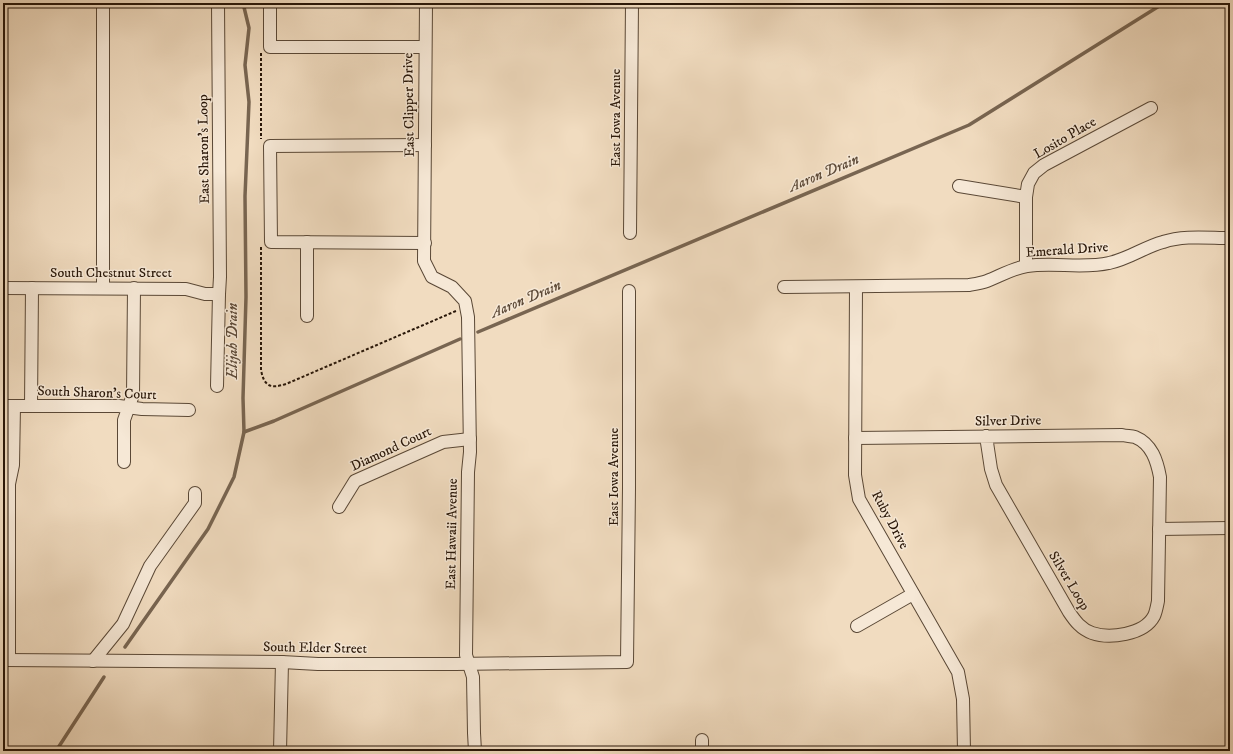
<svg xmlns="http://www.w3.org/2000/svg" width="1233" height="754" font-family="'IM FELL DW Pica',serif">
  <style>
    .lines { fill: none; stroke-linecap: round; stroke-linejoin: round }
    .stream { stroke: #786551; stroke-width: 3.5 }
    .minor-casing { stroke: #5a4836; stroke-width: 14 }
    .path { stroke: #281608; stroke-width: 2; stroke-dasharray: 3 2; stroke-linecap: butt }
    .minor { stroke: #f6e8d6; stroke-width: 12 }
    .labels { text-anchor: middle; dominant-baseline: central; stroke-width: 3; stroke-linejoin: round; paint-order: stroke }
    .street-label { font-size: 14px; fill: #281608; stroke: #f6e8d6 }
    .water-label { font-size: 15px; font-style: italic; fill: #5d4a38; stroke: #f6e8d6 }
  </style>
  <rect width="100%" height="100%" fill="#f1dcc0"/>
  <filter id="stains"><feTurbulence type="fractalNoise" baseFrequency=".005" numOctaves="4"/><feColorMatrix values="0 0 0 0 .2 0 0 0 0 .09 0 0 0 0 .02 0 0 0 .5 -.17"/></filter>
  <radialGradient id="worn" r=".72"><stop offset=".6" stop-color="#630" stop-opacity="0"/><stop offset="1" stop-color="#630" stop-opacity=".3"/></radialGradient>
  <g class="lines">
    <g class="stream">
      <path d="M478 332 969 125 1164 3"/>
      <path d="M244 432 274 421 460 339"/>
      <path d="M125 647 208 529 234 477 244 432 243 398 246 297 245 196 249 102 245 65 249 28 243 3"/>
      <path d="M56 751 104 677"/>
    </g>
    <g class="minor-casing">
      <g id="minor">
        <path d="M103 3V288"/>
        <path d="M270 3V47H425"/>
        <path d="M426 3 424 261 432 277 452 287 465 301 468 317 470 452 468 472 466 655 473 677 474 733 475 751"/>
        <path d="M959 186 1026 197"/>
        <path d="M630 233 632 3"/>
        <path d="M425 243 271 242 270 146 425 145"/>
        <path d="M1026 266V197L1028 184 1034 173 1044 165 1151 108"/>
        <path d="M784 287 969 285C975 284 982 283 987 281 1000 276 1013 268 1027 266 1054 262 1083 269 1109 263 1129 259 1144 247 1163 242 1184 235 1208 238 1230 238"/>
        <path d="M856 287 855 475 859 499 958 672 963 699 964 751"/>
        <path d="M3 288 186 289 205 294H219"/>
        <path d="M307 316V242"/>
        <path d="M217 386 219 294 220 277 218 3"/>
        <path d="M3 406H119L142 409 189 410"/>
        <path d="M31 406 32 288"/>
        <path d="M855 438 1122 435C1126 436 1131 436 1135 437 1152 444 1157 461 1160 477L1158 601C1157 606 1156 612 1154 616 1144 635 1109 639 1092 633 1081 629 1075 621 1069 612L996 485 991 469 986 436"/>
        <path d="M124 462V420L133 395 134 288"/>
        <path d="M339 507 355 481 443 442 470 439"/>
        <path d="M1159 529 1230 528"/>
        <path d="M857 626 913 594"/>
        <path d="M3 660 282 662 318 664H455L627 662 629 488V291"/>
        <path d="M9 660V484L13 465 14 406"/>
        <path d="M93 661 123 624 150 566 195 503V493"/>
        <path d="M702 740V751"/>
        <path d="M280 751 282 662"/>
      </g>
    </g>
    <g class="path">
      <path d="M261 53V139"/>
      <path d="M261 247V370C264 386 270 389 286 384L456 311"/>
    </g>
    <use href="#minor" class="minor"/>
  </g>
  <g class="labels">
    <g class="street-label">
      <text transform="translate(409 105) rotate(-91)">East Clipper Drive</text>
      <text transform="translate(616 118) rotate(-90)">East Iowa Avenue</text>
      <text transform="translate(1065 138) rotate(-30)">Losito Place</text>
      <text transform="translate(204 149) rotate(-91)">East Sharon's Loop</text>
      <text transform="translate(1067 250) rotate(-4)">Emerald Drive</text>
      <text x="111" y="273">South Chestnut Street</text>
      <text transform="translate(97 393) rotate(2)">South Sharon's Court</text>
      <text transform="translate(1008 421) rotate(-1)">Silver Drive</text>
      <text transform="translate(391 449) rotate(-25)">Diamond Court</text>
      <text transform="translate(614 477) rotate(-90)">East Iowa Avenue</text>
      <text transform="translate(890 520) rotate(62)">Ruby Drive</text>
      <text transform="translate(452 534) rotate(-89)">East Hawaii Avenue</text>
      <text transform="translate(1069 581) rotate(59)">Silver Loop</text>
      <text transform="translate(315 648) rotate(1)">South Elder Street</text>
    </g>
    <g class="water-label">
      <text transform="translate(824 173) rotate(-23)">Aaron Drain</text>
      <text transform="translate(526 299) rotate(-23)">Aaron Drain</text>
      <text transform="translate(232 341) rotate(-90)">Elijah Drain</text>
    </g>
  </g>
  <rect width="1233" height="754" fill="none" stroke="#f1dcc0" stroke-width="16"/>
  <rect x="4" y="4" width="1225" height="746" fill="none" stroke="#281608" stroke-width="2"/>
  <rect x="8" y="8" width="1217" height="738" fill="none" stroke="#281608"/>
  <rect width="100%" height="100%" filter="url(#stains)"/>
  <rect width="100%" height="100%" fill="url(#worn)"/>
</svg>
